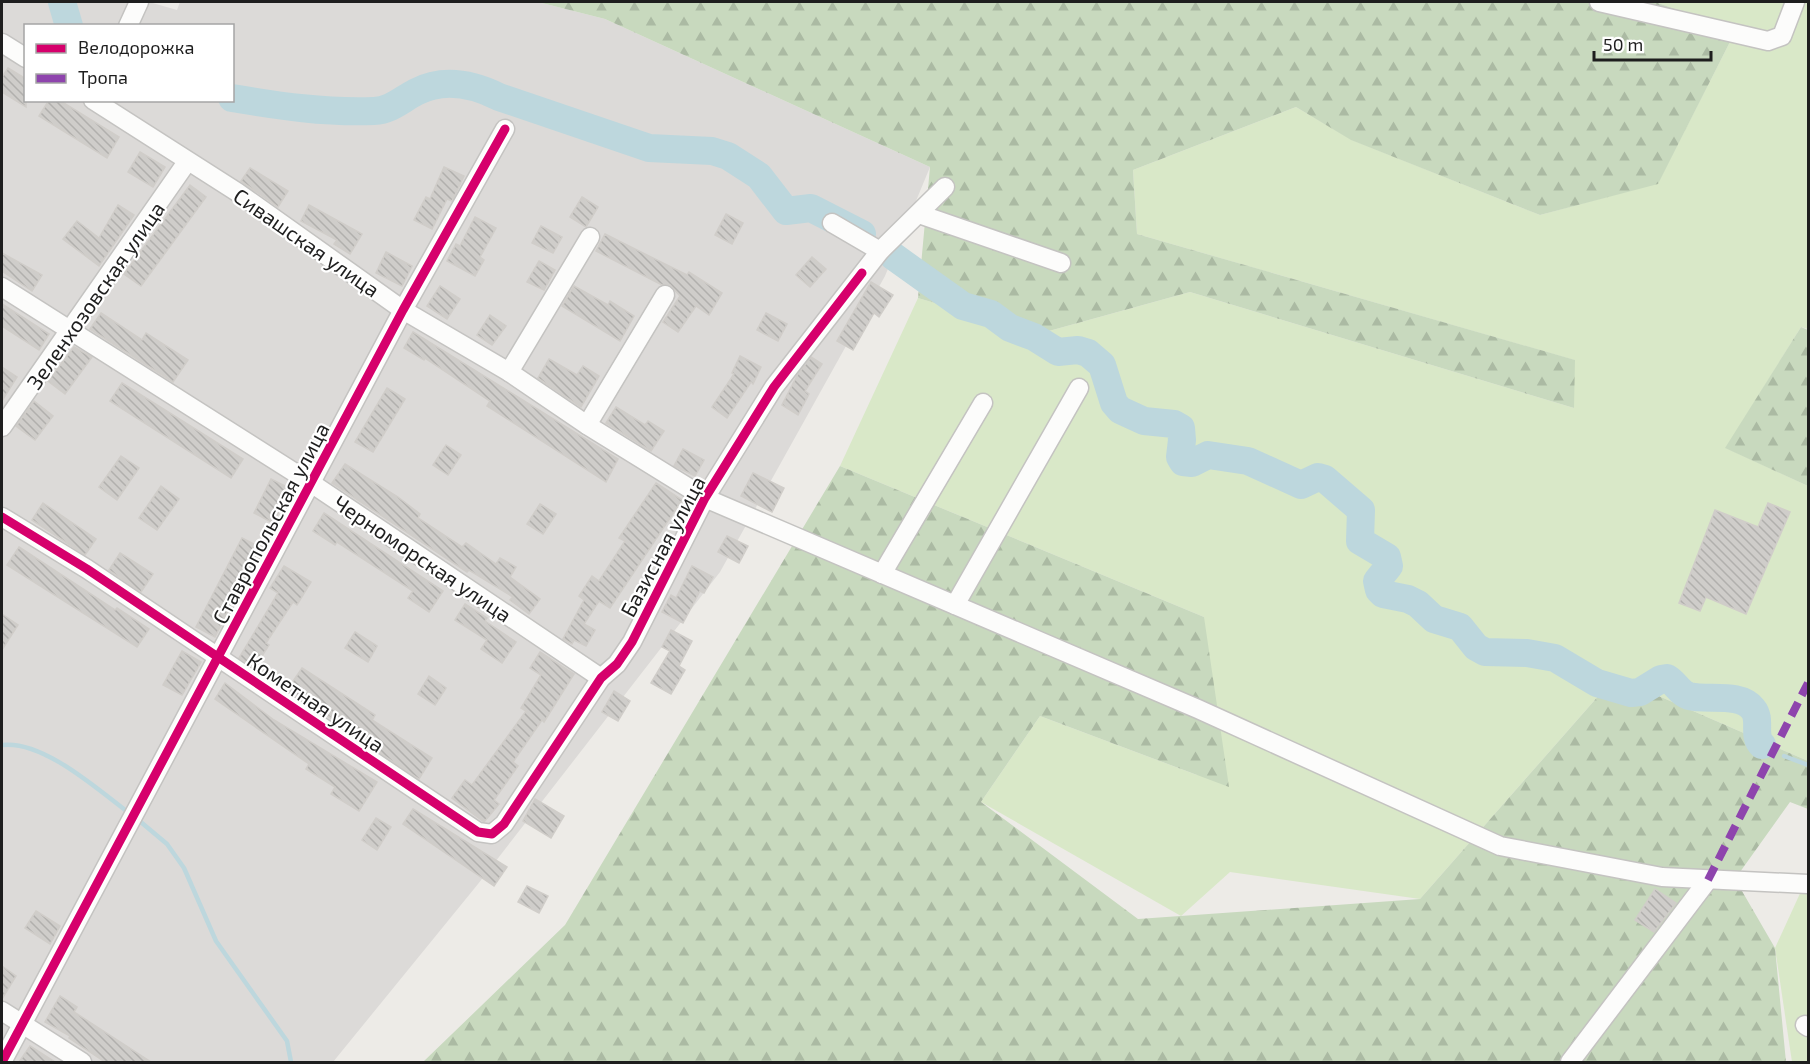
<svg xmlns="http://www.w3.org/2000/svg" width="1810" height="1064" font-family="'Exo 2',sans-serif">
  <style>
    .residential { fill: #dcdad8; fill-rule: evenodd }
    .grass { fill: #d9e8c8 }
    .forest { fill: url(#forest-firs) }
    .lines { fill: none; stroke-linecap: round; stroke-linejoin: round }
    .stream { stroke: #bdd7dd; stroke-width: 4.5 }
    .river { stroke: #bdd7dd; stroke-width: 28 }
    .building { fill: url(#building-back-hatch); stroke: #d0cdc9; stroke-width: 1.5 }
    .minor-casing { stroke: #c4c3c1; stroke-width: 21 }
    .minor { stroke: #fcfcfb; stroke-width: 18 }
    .quiet { stroke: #8e44ad; stroke-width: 8; stroke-dasharray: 15 8; stroke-linecap: butt }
    .cycleway-casing { stroke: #fff; stroke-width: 13 }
    .cycleway { stroke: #d6006c; stroke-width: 9 }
    .labels { text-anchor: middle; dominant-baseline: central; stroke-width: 4.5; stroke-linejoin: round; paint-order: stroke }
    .street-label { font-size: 21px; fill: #1e1e1e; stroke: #fff }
  </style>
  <defs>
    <pattern id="forest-firs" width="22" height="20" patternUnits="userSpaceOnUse" patternTransform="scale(1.5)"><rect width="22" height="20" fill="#c8d9be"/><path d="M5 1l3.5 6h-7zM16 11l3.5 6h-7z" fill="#abbaa3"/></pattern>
    <pattern id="building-back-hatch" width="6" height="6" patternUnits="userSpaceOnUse" patternTransform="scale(1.5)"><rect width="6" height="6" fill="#cfcdca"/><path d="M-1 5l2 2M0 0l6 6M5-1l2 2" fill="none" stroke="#b1b0ad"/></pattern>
  </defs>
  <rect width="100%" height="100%" fill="#edebe7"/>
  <path class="residential" d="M2 2H149L177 10 180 2H538L605 19 930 167 885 276 720 572 478 884 333 1062H2ZM26 26H232V100H26Z"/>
  <g class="grass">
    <path d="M1655 2H1808V329L1801 327 1726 448 1808 486V761L1615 677 1420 899 1230 872 1181 916 981 802 1040 716 1197 775 1204 617 840 466 918 298 1038 334 1190 292 1574 408V360L1137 234 1133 170 1296 107 1352 140 1540 215 1658 183 1736 30Z"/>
    <path d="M1808 876V1062H1792L1775 948Z"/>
  </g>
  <g class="forest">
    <path d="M538 2H1655L1736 30 1658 184 1540 215 1351 140 1296 107 1133 170 1137 234 1575 360 1574 408 1190 292 1038 334 918 298 930 167 605 19Z"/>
    <path d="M1801 327 1808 330V486L1725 448Z"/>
    <path d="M840 466 1204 617 1229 787 1040 716 981 802 1138 919 1420 899 1615 677 1808 761V809L1790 802 1735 879 1775 948 1786 1062H423L565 925Z"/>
  </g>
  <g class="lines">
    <g class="stream">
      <path d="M2 745C43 740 97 789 129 813"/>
      <path d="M1784 756 1808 765"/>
      <path d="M136 818 167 844 184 868 216 941 287 1041 291 1062"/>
    </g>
    <g class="river">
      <path d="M62 2 69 26"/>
      <path d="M232 98C280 106 326 113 374 111 391 110 401 100 416 92 443 78 473 84 499 97L649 148 712 151 728 156 759 176 786 211 811 208 862 234"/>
      <path d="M893 256 963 306 991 314 1010 328 1034 337 1058 352 1078 350 1088 353 1102 365 1114 403 1120 410 1144 421 1174 424 1181 428 1182 440 1180 457 1183 462 1192 463 1208 455 1248 461 1301 485 1318 477 1325 479 1361 510 1360 541 1387 557 1389 566 1377 581 1379 590 1383 594 1408 599 1418 604 1434 619 1460 627 1476 647 1485 652 1527 653 1555 658 1597 683 1631 693 1640 692 1661 679 1667 678C1676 683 1679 693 1689 696 1708 701 1740 692 1753 709 1762 720 1752 735 1762 745"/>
    </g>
  </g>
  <g class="building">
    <path d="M8 68 26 79V107L2 92V77Z"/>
    <path d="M49 100H59L119 137 107 158 39 116Z"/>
    <path d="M140 152 165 167 153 187 128 172Z"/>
    <path d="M444 167 464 176 452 201 447 199 432 229 414 220 426 197 430 199Z"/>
    <path d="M250 168 288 191 278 207 241 181Z"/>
    <path d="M190 185 206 197 141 286 124 274Z"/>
    <path d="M582 197 598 207 586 227 570 217Z"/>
    <path d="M118 205 134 215 99 266 63 239 77 221 99 238Z"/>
    <path d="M309 205 362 234 350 254 334 244 337 240 301 221Z"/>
    <path d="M726 214 743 223 732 244 715 235Z"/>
    <path d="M475 217 496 228 480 257 484 260 475 276 447 261 456 244 460 246Z"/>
    <path d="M541 226 562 237 553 253 532 243Z"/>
    <path d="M605 234 687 275 689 272 722 293 709 315 696 306 678 332 663 322 680 296 670 285H662L596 251Z"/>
    <path d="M386 252 412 266 402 286 376 273Z"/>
    <path d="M2 253 42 275 32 291 2 271Z"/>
    <path d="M812 257 826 269 810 287 796 275Z"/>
    <path d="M539 261 555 270 544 290 527 282Z"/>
    <path d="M871 282 893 295 879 317 874 313 853 350 837 341Z"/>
    <path d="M440 286 460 299 447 319 427 306Z"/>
    <path d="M574 286 608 305 610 301 634 316 620 341 562 306Z"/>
    <path d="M2 304 49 334 39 350 2 326Z"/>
    <path d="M101 313 142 340 146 333 188 360 173 382 90 329Z"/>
    <path d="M766 313 787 324 778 341 757 330Z"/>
    <path d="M490 315 506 326 492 345 477 335Z"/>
    <path d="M413 332 618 459 606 482 487 406 490 401 425 358 424 360 404 348Z"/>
    <path d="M74 347 92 357 65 394 48 381Z"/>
    <path d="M740 356 761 367 753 384 751 382 727 418 712 407 734 374 732 373Z"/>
    <path d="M811 357 822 364 805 391 809 394 798 415 782 405 798 374Z"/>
    <path d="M549 359 577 375 583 366 599 376 581 407 538 378Z"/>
    <path d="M2 367 17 377 2 401Z"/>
    <path d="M122 383 243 459 231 478 110 401Z"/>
    <path d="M387 388 405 399 373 452 355 442Z"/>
    <path d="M34 401 53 416 35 440 16 426Z"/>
    <path d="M616 407 645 425 648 421 664 431 651 451 606 423Z"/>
    <path d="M446 445 461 455 448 475 433 465Z"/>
    <path d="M683 449 704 460 695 476 674 466Z"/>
    <path d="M121 456 139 468 117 500 99 487Z"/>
    <path d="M345 464 398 497 420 514 418 518 462 547 466 543 496 564 500 558 516 567 510 577 540 599 529 614 510 600 513 597 469 570 467 572 332 483Z"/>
    <path d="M753 473 784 488 772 512 741 496Z"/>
    <path d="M271 479 291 489 273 523 254 513Z"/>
    <path d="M656 483 682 500 610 608 599 601 584 624 595 630 586 646 574 640 572 644 563 639 584 600 579 596 592 576 599 581 625 541 619 538Z"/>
    <path d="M161 486 179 499 157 530 139 518Z"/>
    <path d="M43 503 96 539 85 555 32 520Z"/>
    <path d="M1768 503 1790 512 1746 614 1706 597 1700 611 1679 603 1715 510 1758 527Z"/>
    <path d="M540 504 556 514 543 534 527 524Z"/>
    <path d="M324 513 443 591 429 612 408 598 413 591 337 542 335 545 313 531Z"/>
    <path d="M727 536 748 546 739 563 718 552Z"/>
    <path d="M242 538 260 547 215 637 196 627Z"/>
    <path d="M19 547 115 610 117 608 149 629 137 647 7 565Z"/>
    <path d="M120 553 153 574 141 592 109 570Z"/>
    <path d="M284 566 311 582 297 605 293 602 266 643 269 645 255 667 239 658 278 593 270 588Z"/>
    <path d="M692 566 713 577 704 593 700 591 683 623 662 612 671 595 676 598Z"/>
    <path d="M465 604 487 618 485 621 516 642 502 663 481 649 487 640 455 620Z"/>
    <path d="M2 614 18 625 2 650Z"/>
    <path d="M671 630 692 641 679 666 685 670 671 694 651 683 670 651 662 647Z"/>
    <path d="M355 632 377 646 368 662 345 648Z"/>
    <path d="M182 651 201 662 182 695 163 685Z"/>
    <path d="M540 652 574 674 544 722 542 720 513 762 518 766 494 800 499 804 484 822 452 798 465 780 472 785 526 711 521 708 541 675 530 668Z"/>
    <path d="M302 668 375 715 372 720 432 758 419 779 374 749 376 747 287 690Z"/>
    <path d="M429 676 446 688 435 705 418 694Z"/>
    <path d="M225 683 274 720 377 782 359 811 331 794 335 787 306 769 309 764 215 699Z"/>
    <path d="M614 691 630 701 618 721 602 712Z"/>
    <path d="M535 799 564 816 551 838 523 821Z"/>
    <path d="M413 809 507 867 494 886 403 824Z"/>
    <path d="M376 818 391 827 377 850 362 840Z"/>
    <path d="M527 886 548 896 539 913 518 902Z"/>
    <path d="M1655 889 1676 903 1654 932 1635 920Z"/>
    <path d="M36 911 60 926 50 944 25 928Z"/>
    <path d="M2 966 16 976 2 999Z"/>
    <path d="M60 996 77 1007 74 1012 151 1062H105L69 1038 70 1036 45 1022Z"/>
    <path d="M30 1046 55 1062H19Z"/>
  </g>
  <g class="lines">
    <g class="minor-casing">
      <g id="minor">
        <path d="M1599 2 1768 41 1782 36 1795 2"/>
        <path d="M128 26 139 2"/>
        <path d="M2 43 26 58"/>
        <path d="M93 100 237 192 403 310 509 372 587 425 705 498 1198 709 1500 846 1662 877 1808 884"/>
        <path d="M919 214 1061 263"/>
        <path d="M832 223 880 251"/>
        <path d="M2 287 311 483 601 678"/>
        <path d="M509 372 590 237"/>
        <path d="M587 425 665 295"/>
        <path d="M2 427 187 162"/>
        <path d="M2 517 87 569 478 832 492 834 504 824 601 678 617 664 632 642 705 498 774 387 880 251 945 187"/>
        <path d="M882 574 983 403"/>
        <path d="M955 605 1079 388"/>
        <path d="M2 1011 82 1062"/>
        <path d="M1805 1025 1808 1027"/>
        <path d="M2 1062 403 310 505 129"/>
        <path d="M1570 1062 1708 880"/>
      </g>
    </g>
    <use href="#minor" class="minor"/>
    <path class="quiet" d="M1708 880 1808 683"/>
    <g class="cycleway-casing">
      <g id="cycleway">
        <path d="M2 517 87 569 478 832 492 834 504 824 601 678 617 664 632 642 705 498 774 387 862 273"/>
        <path d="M2 1062 403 310 505 129"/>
      </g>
    </g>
    <use href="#cycleway" class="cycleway"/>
  </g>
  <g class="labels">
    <g class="street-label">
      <text transform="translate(307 242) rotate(35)">Сивашская улица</text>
      <text transform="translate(95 295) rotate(-55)">Зеленхозовская улица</text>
      <text transform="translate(270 523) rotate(-62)">Ставропольская улица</text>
      <text transform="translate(662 546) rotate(-62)">Базисная улица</text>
      <text transform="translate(423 558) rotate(34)">Черноморская улица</text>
      <text transform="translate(316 702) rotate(34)">Кометная улица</text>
    </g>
  </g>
  <rect width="1810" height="1064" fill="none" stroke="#1e1e1e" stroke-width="6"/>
  <rect x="24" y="24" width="210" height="78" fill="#ffffff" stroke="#a5a5a5" stroke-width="1.5"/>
  <rect x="36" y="44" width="30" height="9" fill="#d6006c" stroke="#a5a5a5" stroke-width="1.5"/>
  <text x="78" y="54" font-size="18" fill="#1e1e1e">Велодорожка</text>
  <rect x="36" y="74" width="30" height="9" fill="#8e44ad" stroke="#a5a5a5" stroke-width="1.5"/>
  <text x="78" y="84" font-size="18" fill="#1e1e1e">Тропа</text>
  <path d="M1594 51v9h117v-9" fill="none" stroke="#1e1e1e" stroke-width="3"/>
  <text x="1603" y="51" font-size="18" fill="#1e1e1e" stroke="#ffffff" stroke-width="4.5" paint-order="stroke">50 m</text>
</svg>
